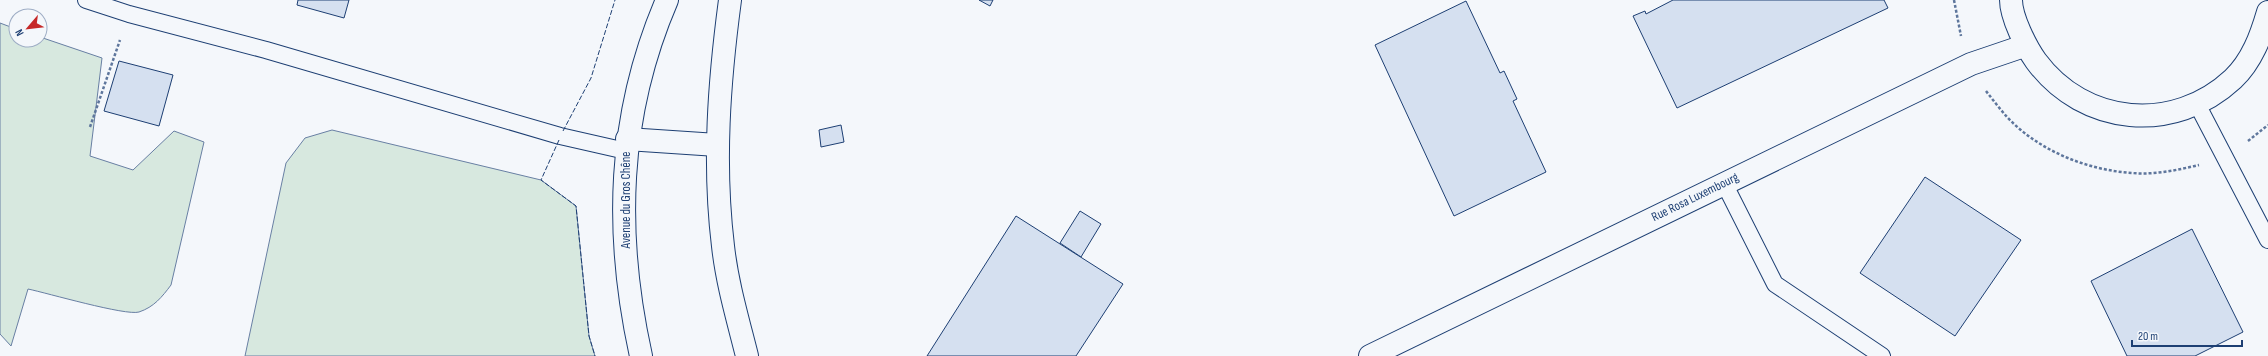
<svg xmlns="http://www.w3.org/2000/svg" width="2268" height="356" font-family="'Sofia Sans Condensed',sans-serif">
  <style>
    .green { fill: #d7e8df; stroke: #687fa3 }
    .building { fill: #d5e0f0; stroke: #1d3f73 }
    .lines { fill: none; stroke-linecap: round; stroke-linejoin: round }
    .lane-casing { stroke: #1d3f73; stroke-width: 18 }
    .street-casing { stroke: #1d3f73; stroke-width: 24 }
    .secondary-casing { stroke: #1d3f73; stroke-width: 24 }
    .path { stroke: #5e769c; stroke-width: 2.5; stroke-dasharray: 3 2; stroke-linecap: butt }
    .lane { stroke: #f4f7fb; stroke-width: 16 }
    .street { stroke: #f4f7fb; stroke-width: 22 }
    .secondary { stroke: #f4f7fb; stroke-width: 22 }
    .fence { stroke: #1d3f73; stroke-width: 1; stroke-dasharray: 5 2; stroke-linecap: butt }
    .labels { text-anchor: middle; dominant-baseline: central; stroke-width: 3; stroke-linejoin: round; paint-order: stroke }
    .street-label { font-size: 13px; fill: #1d3f73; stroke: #f4f7fb }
  </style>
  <rect width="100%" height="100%" fill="#f4f7fb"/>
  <g class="green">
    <path d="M0 23 16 29V40H40V37L102 58 90 156 133 170 174 131 204 142 171 285C162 297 154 307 139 312 126 316 47 293 28 289L11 346 0 334Z"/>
    <path d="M332 130 541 180 576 206 589 336 595 356H245L286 163 305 138Z"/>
  </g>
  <g class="building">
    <path d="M298 0H349L344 18 297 5Z"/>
    <path d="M979 0H993L990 6Z"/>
    <path d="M1673 0H1884L1888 8 1677 108 1633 16 1645 11 1646 14Z"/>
    <path d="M1466 1 1500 73 1504 71 1517 99 1513 101 1546 172 1454 216 1375 45Z"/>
    <path d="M119 61 173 75 159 126 104 111Z"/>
    <path d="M841 125 844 142 821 147 819 130Z"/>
    <path d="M1925 177 2021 240 1955 336 1860 273Z"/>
    <path d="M1080 211 1101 224 1081 257 1060 243Z"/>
    <path d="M1016 216 1123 284 1076 356H927Z"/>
    <path d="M2192 229 2243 332 2195 356H2127L2091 281Z"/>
  </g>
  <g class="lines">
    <g class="lane-casing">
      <g id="lane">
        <path d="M86 0 129 14 266 50 560 136 626 151"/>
        <path d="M2197 104 2268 240"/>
        <path d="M1724 183 1775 284 1882 356"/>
      </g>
    </g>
    <g class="street-casing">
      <g id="street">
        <path d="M2011 0C2011 17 2026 47 2036 61 2084 126 2174 134 2233 79 2252 61 2261 36 2268 12"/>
        <path d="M1370 356 1971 64 2024 46"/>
      </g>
    </g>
    <g class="secondary-casing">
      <g id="secondary">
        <path d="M730 0C719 82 713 164 723 246 727 283 738 320 747 356"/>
        <path d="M627 139 717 145"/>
        <path d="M641 356C614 234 617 116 667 0"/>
      </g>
    </g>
    <g class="path">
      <path d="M1954 0 1961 36"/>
      <path d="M1986 91C1993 100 2000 109 2007 117 2039 151 2087 170 2132 173 2155 175 2177 170 2199 165"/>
      <path d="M90 127 120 40"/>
      <path d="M2248 141 2268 125"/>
    </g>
    <use href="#lane" class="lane"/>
    <use href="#street" class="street"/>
    <use href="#secondary" class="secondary"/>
    <g class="fence">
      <path d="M563 131 591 78 615 0"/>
      <path d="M559 140 541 180 576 206 589 336 595 356"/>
    </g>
  </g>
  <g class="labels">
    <g class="street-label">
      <text transform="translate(1695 197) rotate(-26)">Rue Rosa Luxembourg</text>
      <text transform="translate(626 200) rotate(-90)">Avenue du Gros Chêne</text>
    </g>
  </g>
  <g transform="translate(28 28) rotate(242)"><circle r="19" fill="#f4f7fb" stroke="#9eadc5"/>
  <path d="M0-3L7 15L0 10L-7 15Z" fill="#c62828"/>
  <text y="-6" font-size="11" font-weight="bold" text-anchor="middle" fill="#1d3f73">N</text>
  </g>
  <path d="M2132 340v6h110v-6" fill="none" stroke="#1d3f73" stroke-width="2"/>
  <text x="2138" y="340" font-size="12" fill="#1d3f73" stroke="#f4f7fb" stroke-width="3" paint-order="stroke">20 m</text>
</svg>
